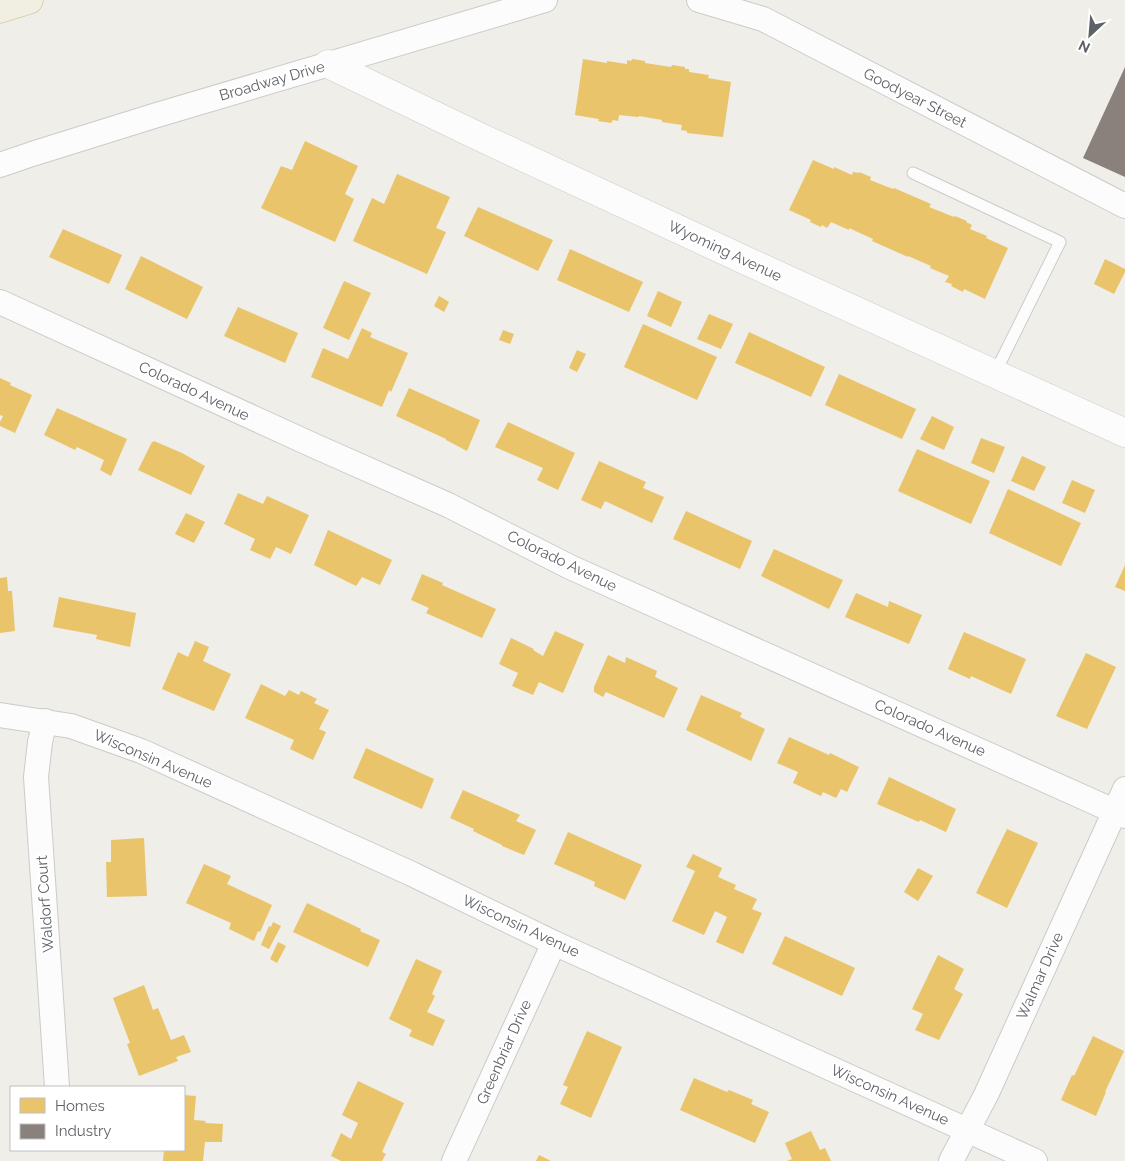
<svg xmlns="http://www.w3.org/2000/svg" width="1125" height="1161" font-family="Raleway,sans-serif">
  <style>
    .homes { fill: #e9c46a }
    .industry { fill: #8a817c }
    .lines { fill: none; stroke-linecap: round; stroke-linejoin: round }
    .lane-casing { stroke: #cbcbcb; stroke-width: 13 }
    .street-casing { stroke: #cbcbcb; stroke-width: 26 }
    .secondary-casing { stroke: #cbcbc9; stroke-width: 29 }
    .highway-casing { stroke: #c7bb95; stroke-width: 29 }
    .lane { stroke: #fdfcfc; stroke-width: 11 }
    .street { stroke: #fdfcfc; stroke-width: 24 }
    .secondary { stroke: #fdfcfc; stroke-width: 28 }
    .highway { stroke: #f1eee2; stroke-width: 28 }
    .labels { text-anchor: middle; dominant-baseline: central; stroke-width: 5; stroke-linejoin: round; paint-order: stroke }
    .street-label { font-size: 15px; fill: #5e6267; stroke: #fff }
  </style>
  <rect width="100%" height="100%" fill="#efeee9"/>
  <g class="homes">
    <path d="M583 59 607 63V61L627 64V60L631 61 632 59 645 61V63L671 67 672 65 685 67V69H689V72L709 75 708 78 731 82 723 137 687 133V131L681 130 682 125 662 122V120L639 116 638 117 619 115 618 121 613 120 611 123 598 121 599 119 575 115Z"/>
    <path d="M305 141 358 166 345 194 354 199 335 242 261 208 281 166 292 170Z"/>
    <path d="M813 160 834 169V167L852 175 853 172 859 173V172L871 177 870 180 893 189 894 188 931 204 929 207 954 217 955 216 967 221 966 222 972 225 970 229 987 236 986 238 1008 248 985 299 964 289 963 292 951 286 952 284 945 282 949 276 930 268 931 266 908 256V257L872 241 873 239 849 228V230L831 222 827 228 822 225 821 227 810 222 811 220 789 210Z"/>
    <path d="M397 174 450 197 436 228 446 232 427 274 353 241 372 198 384 204Z"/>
    <path d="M478 207 553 240 538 271 464 236Z"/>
    <path d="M63 229 122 255 109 284 49 257Z"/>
    <path d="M570 249 643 282 629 312 557 280Z"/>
    <path d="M141 256 203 287 187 319 125 289Z"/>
    <path d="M1105 259 1125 269V272L1114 294 1094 284Z"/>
    <path d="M344 281 371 293 349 340 323 328Z"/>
    <path d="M658 291 682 302 671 327 647 316Z"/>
    <path d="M439 296 449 302 444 312 434 306Z"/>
    <path d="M238 307 298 333 285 363 224 336Z"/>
    <path d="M709 314 733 324 721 349 697 339Z"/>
    <path d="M643 324 717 357 697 400 624 367Z"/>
    <path d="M362 328 372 333 370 337 408 353 391 392 389 390 382 407 311 377 323 348 348 359Z"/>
    <path d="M503 330 514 334 510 344 499 340Z"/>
    <path d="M749 332 825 367 811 397 735 363Z"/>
    <path d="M577 350 586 354 577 372 569 368Z"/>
    <path d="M839 374 916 409 902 439 825 405Z"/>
    <path d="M0 378 11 383 10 385 32 395 15 433 0 426V422L3 416 0 415Z"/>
    <path d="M409 388 480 420 467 451 446 440V439L396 416Z"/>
    <path d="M57 408 127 439 111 476 100 470 104 460 77 447 75 450 44 435Z"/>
    <path d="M932 416 954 427 944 450 920 439Z"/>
    <path d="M508 422 575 453 558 490 537 480 543 468 495 447Z"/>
    <path d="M981 438 1005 447 994 473 971 463Z"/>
    <path d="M154 441 182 453 205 466 191 495 138 470 152 442H153Z"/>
    <path d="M917 449 990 481 971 524 898 491Z"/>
    <path d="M1022 456 1046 467 1034 491 1011 481Z"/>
    <path d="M599 461 646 482 643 488 664 497 652 523 605 501 601 509 581 500Z"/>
    <path d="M1072 480 1095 490 1085 513 1062 503Z"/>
    <path d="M1008 489 1081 523 1061 566 989 533Z"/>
    <path d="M238 493 263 504 267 496 309 515 291 554 276 547 270 559 250 550 255 539 224 524Z"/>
    <path d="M686 511 752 541 740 569 673 539Z"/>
    <path d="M186 513 205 522 194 543 175 534Z"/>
    <path d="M328 530 392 560 380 585 362 577 356 586 314 565Z"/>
    <path d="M774 549 843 580 829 609 761 576Z"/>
    <path d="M1125 565V591L1115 587Z"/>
    <path d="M422 574 443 583 442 585 496 609 482 638 426 613 429 608 411 600Z"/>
    <path d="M7 577 8 591H12L15 631 0 633V578Z"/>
    <path d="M856 593 888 607 889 601 922 615 909 644 845 617Z"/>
    <path d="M59 597 136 613 130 647 96 639 97 635 53 627Z"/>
    <path d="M555 631 584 644 563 693 539 682 533 695 512 686 518 673 499 664 511 638 534 649 533 650 543 656Z"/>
    <path d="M964 632 1026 659 1011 694 971 676 970 679 948 669Z"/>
    <path d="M195 641 209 647 203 661 231 674 214 711 162 689 178 652 188 657Z"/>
    <path d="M1086 653 1116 667 1087 729 1056 716Z"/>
    <path d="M608 655 625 663 626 657 657 671 655 677 678 688 664 718 606 692 603 697 594 692V687Z"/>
    <path d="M261 684 285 696 289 690 299 695 301 691 317 699 314 703 329 710 319 729 326 732 313 760 290 749 294 740 245 718Z"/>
    <path d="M701 695 742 713 740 717 765 729 751 761 686 730Z"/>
    <path d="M789 737 829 755 830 753 859 767 847 792 841 789 836 798 823 792 821 796 793 783 798 772 777 763Z"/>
    <path d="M366 748 434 779 422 809 353 778Z"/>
    <path d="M889 777 956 809 946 832 920 820 919 822 877 804Z"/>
    <path d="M463 790 520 815 516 821 536 830 524 855 502 846V845L473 831 474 829 450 818Z"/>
    <path d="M1007 829 1038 843 1007 908 976 893Z"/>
    <path d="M568 832 642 865 625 900 594 886 595 882 554 864Z"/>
    <path d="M144 838 147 896 107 897 106 862H111V840Z"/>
    <path d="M693 854 722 868 718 877 736 885 734 889 757 899 752 909 762 913 743 954 716 942 727 917 715 911 704 935 672 921 695 871 686 867Z"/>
    <path d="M204 864 231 876 227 884 272 905 260 932 258 931 254 941 229 929 231 923 186 903Z"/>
    <path d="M918 868 933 876 918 901 904 892Z"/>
    <path d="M307 903 361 929 360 931 380 940 368 967 293 932Z"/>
    <path d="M273 922 281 926 269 949 261 945 269 926 271 927Z"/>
    <path d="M785 936 855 968 842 996 772 964Z"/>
    <path d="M278 942 286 946 277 963 270 959Z"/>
    <path d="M938 955 964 969 954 989 963 994 939 1040 915 1030 923 1014 912 1009Z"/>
    <path d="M416 959 442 971 432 994 435 996 427 1012 445 1020 433 1046 409 1036 412 1030 389 1019Z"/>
    <path d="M144 985 153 1010 158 1008 171 1040 184 1035 191 1052 176 1057 178 1061 139 1076 127 1044 130 1043 113 998Z"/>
    <path d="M587 1031 622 1047 591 1118 560 1104 568 1087 563 1085Z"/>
    <path d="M1093 1036 1124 1051 1105 1092H1106L1096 1116 1061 1100 1072 1075 1074 1076Z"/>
    <path d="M694 1078 727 1092 729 1090 753 1100 751 1104 769 1112 755 1143 680 1110Z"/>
    <path d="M358 1081 404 1103 382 1152 386 1154 382 1161H341L331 1156 341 1133 351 1139 358 1123 342 1115Z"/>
    <path d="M184 1095 196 1096 194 1120 206 1121 205 1123 223 1124 222 1142H205L203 1161H163L164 1150H184Z"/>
    <path d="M811 1131 820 1150 825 1148 831 1161H787L792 1159 785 1143Z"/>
    <path d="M539 1155 551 1161H536Z"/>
  </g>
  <path class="industry" d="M1125 67V177L1083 158Z"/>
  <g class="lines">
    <g class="lane-casing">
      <path id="lane" d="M913 173 1060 242 995 373"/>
    </g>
    <g class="street-casing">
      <g id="street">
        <path d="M699 0 763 19 1125 206"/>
        <path d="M0 165 32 154 157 115 545 0"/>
        <path d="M0 302 317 447 448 505 570 567 1125 816"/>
        <path d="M0 715 71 726 141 751 412 874 554 943 1035 1161"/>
        <path d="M45 721 40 742 36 777 57 1087"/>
        <path d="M454 1161 554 943"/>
        <path d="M951 1161 986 1095 1125 789"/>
      </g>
    </g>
    <g class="secondary-casing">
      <path id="secondary" d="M328 64 480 137 751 263 1125 433"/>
    </g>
    <g class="highway-casing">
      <path id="highway" d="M0 9 29 0"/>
    </g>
    <use href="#lane" class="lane"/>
    <use href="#street" class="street"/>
    <use href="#secondary" class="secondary"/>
    <use href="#highway" class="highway"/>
  </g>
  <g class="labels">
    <g class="street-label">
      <text transform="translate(272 81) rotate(-16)">Broadway Drive</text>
      <text transform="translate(915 98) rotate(27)">Goodyear Street</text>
      <text transform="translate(725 251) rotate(25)">Wyoming Avenue</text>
      <text transform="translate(194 391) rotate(25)">Colorado Avenue</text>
      <text transform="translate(562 561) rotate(26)">Colorado Avenue</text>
      <text transform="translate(930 728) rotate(24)">Colorado Avenue</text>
      <text transform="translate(153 759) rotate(23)">Wisconsin Avenue</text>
      <text transform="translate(45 904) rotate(-94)">Waldorf Court</text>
      <text transform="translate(521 926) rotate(25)">Wisconsin Avenue</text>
      <text transform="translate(1040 976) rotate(-66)">Walmar Drive</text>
      <text transform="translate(504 1052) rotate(-66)">Greenbriar Drive</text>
      <text transform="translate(890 1095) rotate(24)">Wisconsin Avenue</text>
    </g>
  </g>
  <rect x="10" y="1086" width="175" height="65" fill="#ffffff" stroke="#bfc0c2"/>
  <rect x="20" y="1098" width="25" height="15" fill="#e9c46a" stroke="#bfc0c2"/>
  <text x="55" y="1111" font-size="15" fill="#5e6267">Homes</text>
  <rect x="20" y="1124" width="25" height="15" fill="#8a817c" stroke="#bfc0c2"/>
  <text x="55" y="1136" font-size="15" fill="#5e6267">Industry</text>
  <g transform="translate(1090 35) rotate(206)" stroke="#ffffff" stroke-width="4" paint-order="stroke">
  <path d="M0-4L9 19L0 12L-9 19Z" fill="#5e6267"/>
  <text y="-8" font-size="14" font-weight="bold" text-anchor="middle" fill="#5e6267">N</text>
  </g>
</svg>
